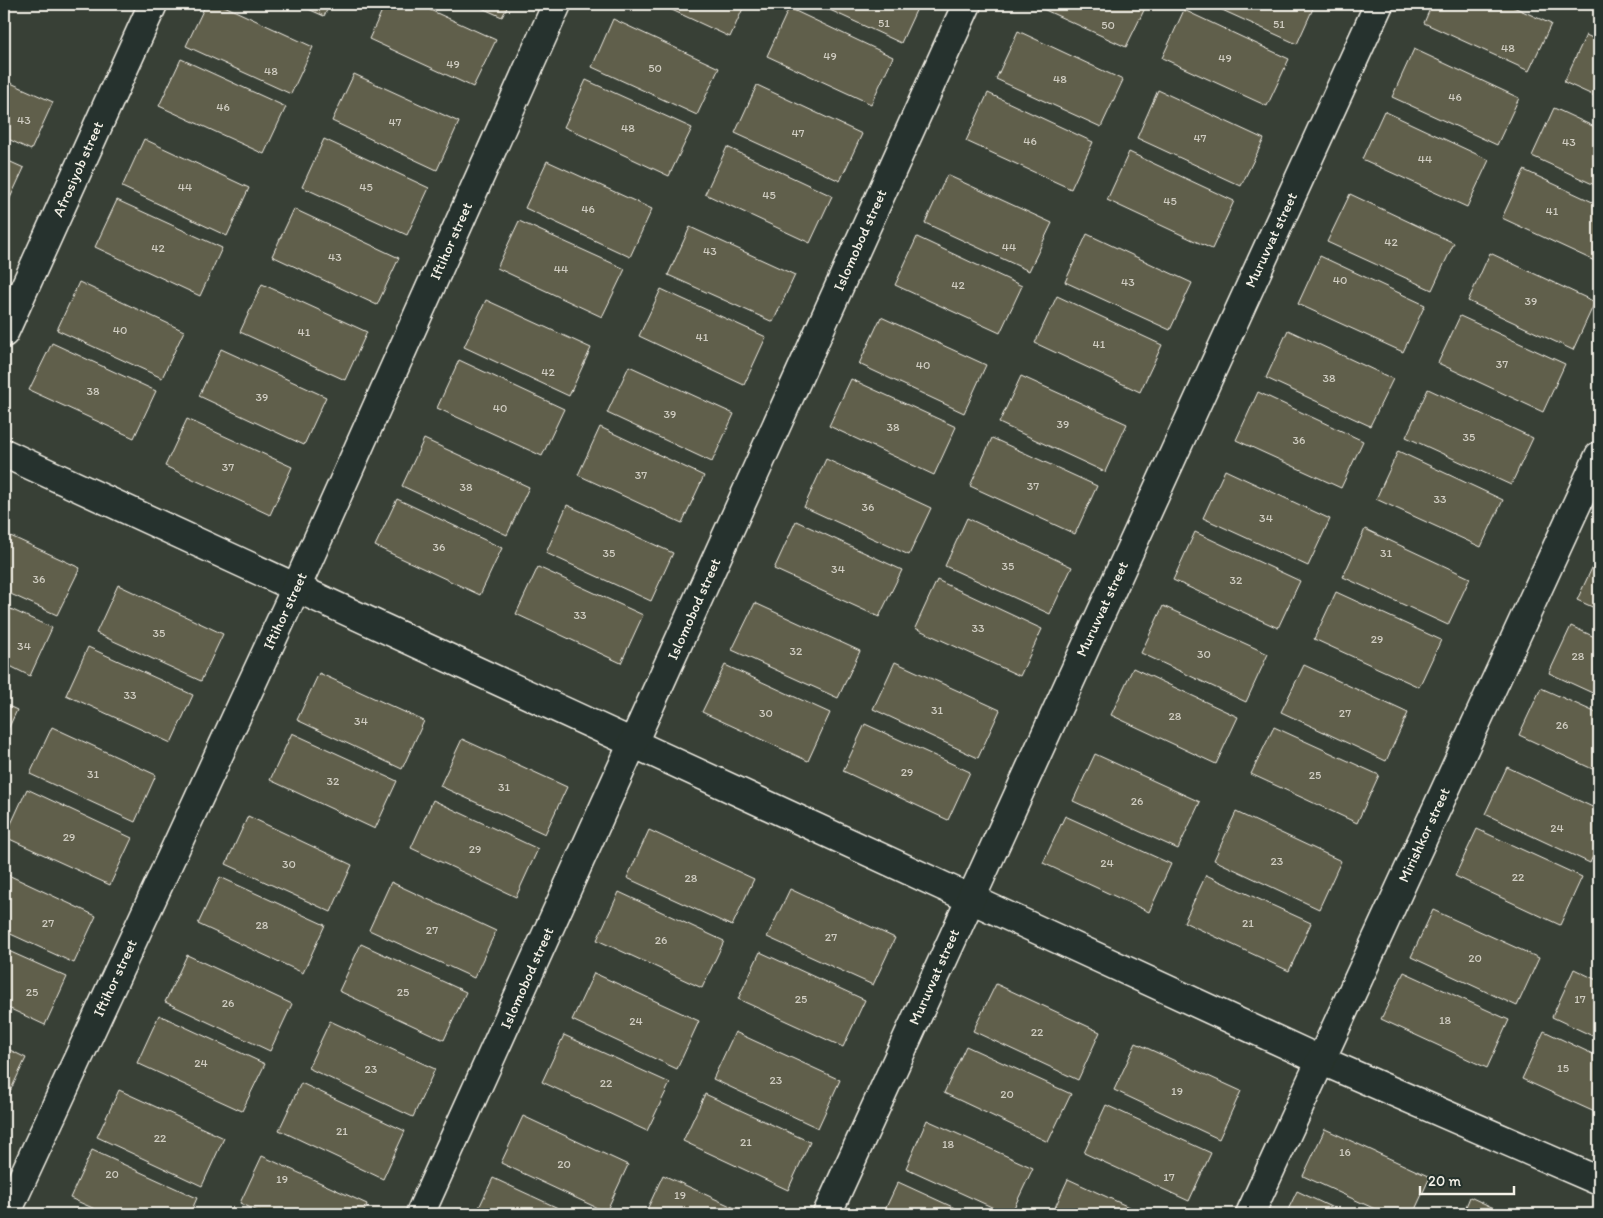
<svg xmlns="http://www.w3.org/2000/svg" width="1603" height="1218" font-family="Itim,sans-serif">
  <style>
    .building { fill: #615e4b; stroke: #f4f1e8 }
    .lines { fill: none; stroke-linecap: round; stroke-linejoin: round }
    .minor-casing { stroke: #f4f1e8; stroke-width: 31 }
    .minor { stroke: #26332d; stroke-width: 28 }
    .labels { text-anchor: middle; dominant-baseline: central; stroke-width: 4; stroke-linejoin: round; paint-order: stroke }
    .number-label { font-size: 12px; fill: #cfccc1 }
    .street-label { font-size: 15px; fill: #f4f1e8; stroke: #26332d }
  </style>
  <rect width="100%" height="100%" fill="#384036"/>
  <filter id="ink" filterUnits="userSpaceOnUse"><feTurbulence type="fractalNoise" baseFrequency=".02" numOctaves="2"/><feDisplacementMap in="SourceGraphic" scale="10" xChannelSelector="R" yChannelSelector="G"/><feConvolveMatrix kernelMatrix="1 2 1 2 8 2 1 2 1" color-interpolation-filters="sRGB"/></filter>
  <g filter="url(#ink)">
    <g class="building">
      <path d="M206 4H220L313 47 291 94 186 46Z"/>
      <path d="M297 4H330L324 16Z"/>
      <path d="M385 4H417L496 40 473 87 369 39Z"/>
      <path d="M473 4H509L502 17Z"/>
      <path d="M659 4H745L730 37Z"/>
      <path d="M817 4H919L901 43Z"/>
      <path d="M1032 4H1147L1126 47Z"/>
      <path d="M1209 4H1315L1297 44Z"/>
      <path d="M1432 4H1507L1551 24 1529 71 1424 23Z"/>
      <path d="M1547 4H1561L1558 9Z"/>
      <path d="M789 8 893 57 871 104 767 56Z"/>
      <path d="M1599 8V22L1594 20Z"/>
      <path d="M1184 10 1289 59 1267 106 1162 58Z"/>
      <path d="M613 19 719 68 697 115 592 67Z"/>
      <path d="M1018 31 1123 80 1101 127 996 79Z"/>
      <path d="M1586 35 1599 41V98L1564 82Z"/>
      <path d="M1414 49 1519 98 1497 145 1392 97Z"/>
      <path d="M181 59 286 107 264 154 159 106Z"/>
      <path d="M354 74 459 122 437 170 332 121Z"/>
      <path d="M4 80 53 102 31 150 4 137Z"/>
      <path d="M586 80 692 128 669 176 564 127Z"/>
      <path d="M757 85 862 134 840 181 735 133Z"/>
      <path d="M1158 90 1264 139 1241 186 1137 138Z"/>
      <path d="M988 93 1093 142 1071 189 966 141Z"/>
      <path d="M1554 108 1599 129V187L1532 156Z"/>
      <path d="M1384 111 1489 160 1467 207 1362 159Z"/>
      <path d="M144 139 249 188 227 236 122 187Z"/>
      <path d="M324 139 429 188 407 235 302 187Z"/>
      <path d="M727 147 832 196 810 243 705 194Z"/>
      <path d="M1129 152 1234 201 1212 249 1107 200Z"/>
      <path d="M4 159 24 168 4 211Z"/>
      <path d="M547 161 652 209 630 257 525 208Z"/>
      <path d="M1524 170 1599 205V263L1502 218Z"/>
      <path d="M947 175 1052 223 1029 271 925 223Z"/>
      <path d="M1350 194 1454 243 1432 290 1327 242Z"/>
      <path d="M117 200 222 248 200 296 95 247Z"/>
      <path d="M294 209 399 258 377 305 272 256Z"/>
      <path d="M519 221 625 269 602 317 497 268Z"/>
      <path d="M690 227 795 275 773 322 668 275Z"/>
      <path d="M1087 234 1192 283 1170 330 1065 282Z"/>
      <path d="M917 237 1022 286 1000 333 895 285Z"/>
      <path d="M1490 253 1595 302 1573 350 1468 301Z"/>
      <path d="M1320 256 1425 305 1403 352 1298 304Z"/>
      <path d="M79 282 184 331 162 378 57 330Z"/>
      <path d="M262 284 367 332 345 380 240 332Z"/>
      <path d="M661 289 766 337 744 385 639 336Z"/>
      <path d="M1057 296 1162 345 1140 392 1035 343Z"/>
      <path d="M486 300 591 348 569 396 464 347Z"/>
      <path d="M1460 316 1565 364 1543 412 1438 363Z"/>
      <path d="M881 317 986 365 964 413 859 364Z"/>
      <path d="M1288 330 1393 379 1370 426 1266 378Z"/>
      <path d="M52 343 156 391 134 438 29 390Z"/>
      <path d="M221 349 326 397 304 445 199 396Z"/>
      <path d="M459 360 564 409 542 456 437 408Z"/>
      <path d="M629 366 734 414 712 462 607 413Z"/>
      <path d="M1021 376 1127 424 1105 472 999 423Z"/>
      <path d="M851 379 956 427 934 475 829 426Z"/>
      <path d="M1428 389 1533 438 1511 485 1406 437Z"/>
      <path d="M1258 392 1363 441 1341 488 1236 440Z"/>
      <path d="M187 419 292 467 270 515 165 466Z"/>
      <path d="M600 427 704 476 682 523 578 475Z"/>
      <path d="M992 438 1097 486 1075 534 970 486Z"/>
      <path d="M424 439 529 487 507 535 402 486Z"/>
      <path d="M1398 451 1503 500 1481 547 1376 499Z"/>
      <path d="M826 459 931 508 909 555 804 507Z"/>
      <path d="M1225 470 1330 519 1308 566 1203 518Z"/>
      <path d="M397 499 502 548 480 595 375 546Z"/>
      <path d="M567 505 673 553 651 601 546 553Z"/>
      <path d="M967 518 1072 567 1050 614 945 566Z"/>
      <path d="M796 521 902 570 879 617 774 569Z"/>
      <path d="M1365 529 1470 578 1448 625 1343 577Z"/>
      <path d="M1195 532 1300 581 1278 628 1173 580Z"/>
      <path d="M4 533 80 568 57 615 4 591Z"/>
      <path d="M1599 553V610L1577 600Z"/>
      <path d="M538 567 643 615 621 663 516 614Z"/>
      <path d="M937 580 1042 629 1020 676 915 628Z"/>
      <path d="M118 585 223 634 201 681 96 633Z"/>
      <path d="M1336 592 1441 640 1419 687 1314 639Z"/>
      <path d="M755 603 860 651 838 698 732 650Z"/>
      <path d="M4 606 52 628 30 676 4 663Z"/>
      <path d="M1163 606 1268 654 1246 702 1141 653Z"/>
      <path d="M1571 626 1599 639V696L1549 673Z"/>
      <path d="M88 647 193 695 171 743 66 695Z"/>
      <path d="M895 662 1000 710 978 758 873 709Z"/>
      <path d="M725 665 830 713 808 761 702 712Z"/>
      <path d="M1304 665 1408 713 1386 761 1281 712Z"/>
      <path d="M1133 668 1238 717 1216 764 1111 715Z"/>
      <path d="M319 673 424 721 402 769 297 720Z"/>
      <path d="M1541 688 1599 714V772L1519 735Z"/>
      <path d="M4 704 17 710 4 738Z"/>
      <path d="M865 724 970 772 948 820 843 771Z"/>
      <path d="M52 727 156 775 135 822 30 774Z"/>
      <path d="M1274 727 1379 775 1357 823 1251 774Z"/>
      <path d="M292 733 397 781 375 829 270 780Z"/>
      <path d="M462 739 567 787 545 834 440 786Z"/>
      <path d="M1095 754 1200 802 1178 849 1073 801Z"/>
      <path d="M1507 767 1599 810V842L1590 863 1485 814Z"/>
      <path d="M27 789 132 838 110 885 5 837Z"/>
      <path d="M433 800 538 849 516 897 411 848Z"/>
      <path d="M1236 812 1341 861 1319 909 1214 860Z"/>
      <path d="M248 816 352 865 331 912 226 864Z"/>
      <path d="M1065 816 1171 864 1149 912 1043 863Z"/>
      <path d="M1477 829 1582 877 1560 925 1455 876Z"/>
      <path d="M649 830 754 879 732 926 627 878Z"/>
      <path d="M4 873 96 916 74 963 4 931Z"/>
      <path d="M1206 875 1311 923 1289 971 1184 922Z"/>
      <path d="M220 877 325 925 303 973 198 924Z"/>
      <path d="M391 882 496 931 474 978 369 930Z"/>
      <path d="M790 889 895 938 873 985 767 937Z"/>
      <path d="M619 892 724 941 702 988 597 940Z"/>
      <path d="M1433 910 1539 958 1517 1006 1411 957Z"/>
      <path d="M361 944 466 992 444 1040 339 991Z"/>
      <path d="M4 949 67 977 45 1025 4 1006Z"/>
      <path d="M760 952 865 1000 843 1047 738 999Z"/>
      <path d="M187 955 292 1004 270 1051 165 1002Z"/>
      <path d="M1574 969 1599 981V1039L1552 1017Z"/>
      <path d="M1404 972 1509 1020 1487 1068 1381 1019Z"/>
      <path d="M594 973 699 1021 677 1069 572 1020Z"/>
      <path d="M996 984 1100 1032 1078 1080 973 1031Z"/>
      <path d="M159 1015 265 1064 242 1111 137 1063Z"/>
      <path d="M330 1021 435 1069 413 1117 308 1068Z"/>
      <path d="M1544 1031 1599 1057V1114L1522 1079Z"/>
      <path d="M735 1032 840 1080 818 1128 713 1079Z"/>
      <path d="M564 1035 670 1083 647 1131 542 1082Z"/>
      <path d="M1136 1043 1241 1091 1219 1139 1114 1090Z"/>
      <path d="M966 1046 1071 1094 1048 1142 944 1093Z"/>
      <path d="M4 1047 26 1058 4 1104Z"/>
      <path d="M301 1083 405 1131 383 1179 279 1130Z"/>
      <path d="M119 1090 224 1138 202 1186 97 1137Z"/>
      <path d="M705 1094 810 1142 788 1190 683 1141Z"/>
      <path d="M1106 1105 1211 1153 1189 1201 1084 1153Z"/>
      <path d="M523 1116 628 1165 606 1212 501 1163Z"/>
      <path d="M927 1120 1033 1168 1011 1214H1007L906 1168Z"/>
      <path d="M1325 1129 1430 1177 1413 1214H1386L1303 1176Z"/>
      <path d="M92 1150 197 1198 190 1214H106L70 1198Z"/>
      <path d="M262 1156 367 1204 363 1214H264L240 1203Z"/>
      <path d="M663 1175 748 1214H645Z"/>
      <path d="M493 1178 571 1214H476Z"/>
      <path d="M1068 1179 1144 1214H1052Z"/>
      <path d="M898 1182 968 1214H883Z"/>
      <path d="M1297 1191 1346 1214H1286Z"/>
      <path d="M1470 1197 1507 1214H1463Z"/>
    </g>
    <g class="lines">
      <g class="minor-casing">
        <g id="minor">
          <path d="M4 333 153 4"/>
          <path d="M4 453 1320 1060 1599 1181"/>
          <path d="M6 1214 296 588 557 4"/>
          <path d="M420 1214 967 4"/>
          <path d="M827 1214 1379 4"/>
          <path d="M1250 1214 1599 456"/>
        </g>
      </g>
      <use href="#minor" class="minor"/>
    </g>
  </g>
  <g class="labels">
    <g class="number-label">
      <text x="884" y="23">51</text>
      <text x="1279" y="24">51</text>
      <text x="1108" y="25">50</text>
      <text x="1508" y="48">48</text>
      <text x="830" y="56">49</text>
      <text x="1225" y="58">49</text>
      <text x="453" y="64">49</text>
      <text x="655" y="68">50</text>
      <text x="271" y="71">48</text>
      <text x="1060" y="79">48</text>
      <text x="1455" y="97">46</text>
      <text x="223" y="107">46</text>
      <text x="24" y="120">43</text>
      <text x="395" y="122">47</text>
      <text x="628" y="128">48</text>
      <text x="798" y="133">47</text>
      <text x="1200" y="138">47</text>
      <text x="1030" y="141">46</text>
      <text x="1569" y="142">43</text>
      <text x="1425" y="159">44</text>
      <text x="185" y="187">44</text>
      <text x="366" y="187">45</text>
      <text x="769" y="195">45</text>
      <text x="1170" y="201">45</text>
      <text x="588" y="209">46</text>
      <text x="1552" y="211">41</text>
      <text x="1391" y="242">42</text>
      <text x="1009" y="247">44</text>
      <text x="158" y="248">42</text>
      <text x="710" y="251">43</text>
      <text x="335" y="257">43</text>
      <text x="561" y="269">44</text>
      <text x="1340" y="280">40</text>
      <text x="1128" y="282">43</text>
      <text x="958" y="285">42</text>
      <text x="1531" y="301">39</text>
      <text x="120" y="330">40</text>
      <text x="304" y="332">41</text>
      <text x="702" y="337">41</text>
      <text x="1099" y="344">41</text>
      <text x="1502" y="364">37</text>
      <text x="923" y="365">40</text>
      <text x="548" y="372">42</text>
      <text x="1329" y="378">38</text>
      <text x="93" y="391">38</text>
      <text x="262" y="397">39</text>
      <text x="500" y="408">40</text>
      <text x="670" y="414">39</text>
      <text x="1063" y="424">39</text>
      <text x="893" y="427">38</text>
      <text x="1469" y="437">35</text>
      <text x="1299" y="440">36</text>
      <text x="228" y="467">37</text>
      <text x="641" y="475">37</text>
      <text x="1033" y="486">37</text>
      <text x="466" y="487">38</text>
      <text x="1440" y="499">33</text>
      <text x="868" y="507">36</text>
      <text x="1266" y="518">34</text>
      <text x="439" y="547">36</text>
      <text x="609" y="553">35</text>
      <text x="1386" y="553">31</text>
      <text x="1008" y="566">35</text>
      <text x="838" y="569">34</text>
      <text x="39" y="579">36</text>
      <text x="1236" y="580">32</text>
      <text x="580" y="615">33</text>
      <text x="978" y="628">33</text>
      <text x="159" y="633">35</text>
      <text x="1377" y="639">29</text>
      <text x="24" y="646">34</text>
      <text x="796" y="651">32</text>
      <text x="1204" y="654">30</text>
      <text x="1578" y="656">28</text>
      <text x="130" y="695">33</text>
      <text x="937" y="710">31</text>
      <text x="766" y="713">30</text>
      <text x="1345" y="713">27</text>
      <text x="1175" y="716">28</text>
      <text x="361" y="721">34</text>
      <text x="1562" y="725">26</text>
      <text x="907" y="772">29</text>
      <text x="93" y="774">31</text>
      <text x="1315" y="775">25</text>
      <text x="333" y="781">32</text>
      <text x="504" y="787">31</text>
      <text x="1137" y="801">26</text>
      <text x="1557" y="828">24</text>
      <text x="69" y="837">29</text>
      <text x="475" y="849">29</text>
      <text x="1277" y="861">23</text>
      <text x="1107" y="863">24</text>
      <text x="289" y="864">30</text>
      <text x="1518" y="877">22</text>
      <text x="691" y="878">28</text>
      <text x="48" y="923">27</text>
      <text x="1248" y="923">21</text>
      <text x="262" y="925">28</text>
      <text x="432" y="930">27</text>
      <text x="831" y="937">27</text>
      <text x="661" y="940">26</text>
      <text x="1475" y="958">20</text>
      <text x="32" y="992">25</text>
      <text x="403" y="992">25</text>
      <text x="801" y="999">25</text>
      <text x="1580" y="999">17</text>
      <text x="228" y="1003">26</text>
      <text x="1445" y="1020">18</text>
      <text x="636" y="1021">24</text>
      <text x="1037" y="1032">22</text>
      <text x="201" y="1063">24</text>
      <text x="1563" y="1068">15</text>
      <text x="371" y="1069">23</text>
      <text x="776" y="1080">23</text>
      <text x="606" y="1083">22</text>
      <text x="1177" y="1091">19</text>
      <text x="1007" y="1094">20</text>
      <text x="342" y="1131">21</text>
      <text x="160" y="1138">22</text>
      <text x="746" y="1142">21</text>
      <text x="948" y="1144">18</text>
      <text x="1345" y="1152">16</text>
      <text x="564" y="1164">20</text>
      <text x="112" y="1174">20</text>
      <text x="1169" y="1177">17</text>
      <text x="282" y="1179">19</text>
      <text x="680" y="1195">19</text>
    </g>
    <g class="street-label">
      <text transform="translate(78 169) rotate(-66)">Afrosiyob street</text>
      <text transform="translate(860 240) rotate(-66)">Islomobod street</text>
      <text transform="translate(1271 240) rotate(-65)">Muruvvat street</text>
      <text transform="translate(451 241) rotate(-66)">Iftihor street</text>
      <text transform="translate(694 609) rotate(-66)">Islomobod street</text>
      <text transform="translate(1102 609) rotate(-65)">Muruvvat street</text>
      <text transform="translate(285 611) rotate(-65)">Iftihor street</text>
      <text transform="translate(1424 835) rotate(-65)">Mirishkor street</text>
      <text transform="translate(934 977) rotate(-66)">Muruvvat street</text>
      <text transform="translate(115 978) rotate(-65)">Iftihor street</text>
      <text transform="translate(527 978) rotate(-66)">Islomobod street</text>
    </g>
  </g>
  <rect width="1603" height="1218" fill="none" stroke="#26332d" stroke-width="20"/>
  <rect x="10" y="10" width="1583" height="1198" fill="none" stroke="#f4f1e8" stroke-width="2" filter="url(#ink)"/>
  <path d="M1420 1186v8h94v-8" fill="none" stroke="#f4f1e8" stroke-width="2.5"/>
  <text x="1428" y="1186" font-size="15" fill="#f4f1e8" stroke="#26332d" stroke-width="4" paint-order="stroke">20 m</text>
</svg>
